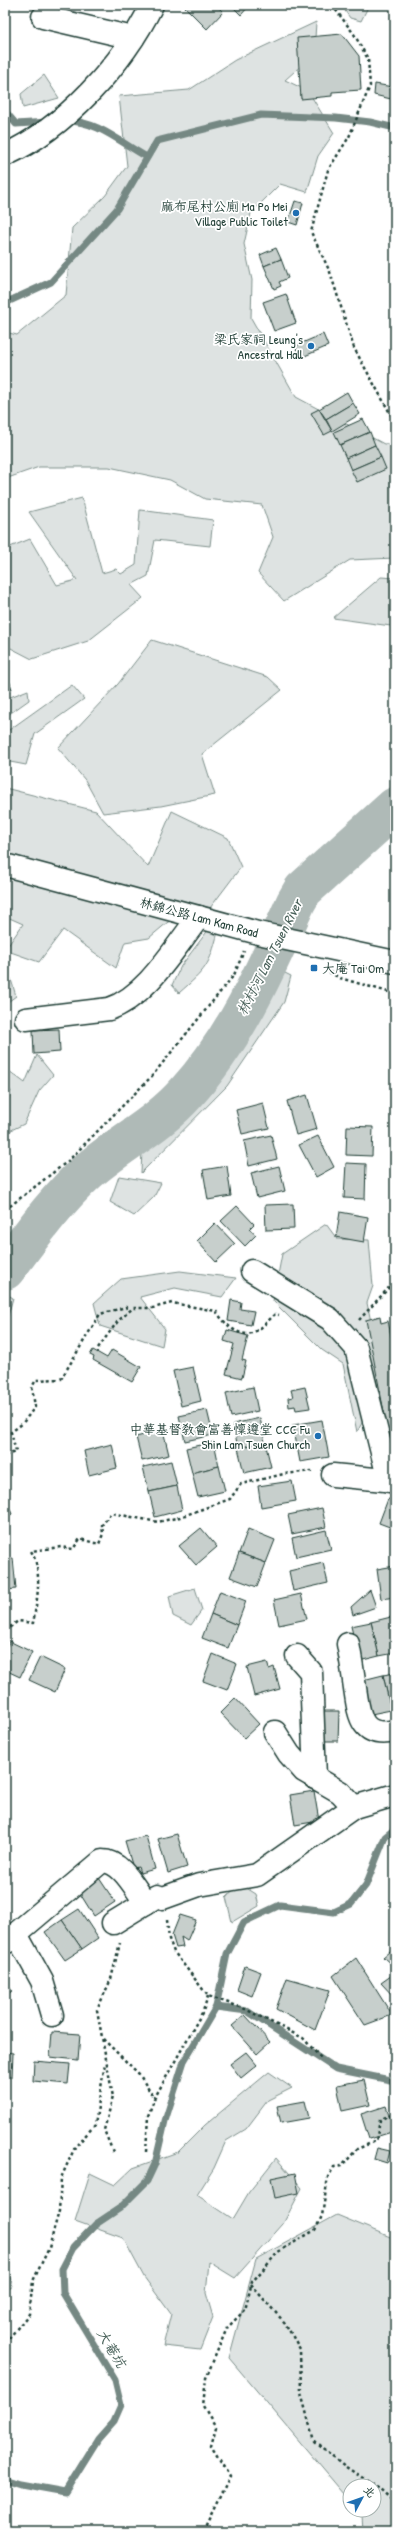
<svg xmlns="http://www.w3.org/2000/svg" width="400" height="2536" font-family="'Patrick Hand','LXGW WenKai TC',sans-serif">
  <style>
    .green { fill: #dee3e2; stroke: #7e908b }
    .water { fill: #afbab7; stroke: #758883 }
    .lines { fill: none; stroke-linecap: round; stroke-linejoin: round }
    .shore { stroke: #596f68; stroke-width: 1 }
    .stream { stroke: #758883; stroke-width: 7 }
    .river { stroke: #afbab7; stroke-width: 40 }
    .building { fill: #c7cfcc; stroke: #1f3d34 }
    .minor-casing { stroke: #1f3d34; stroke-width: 25 }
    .major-casing { stroke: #1f3d34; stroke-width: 25 }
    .path { stroke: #1f3d34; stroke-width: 2.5; stroke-dasharray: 3 3; stroke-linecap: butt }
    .minor { stroke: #fff; stroke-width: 22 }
    .major { stroke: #fff; stroke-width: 22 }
    .poi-dot { fill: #1f6fb2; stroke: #fff; stroke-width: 1.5 }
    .labels { text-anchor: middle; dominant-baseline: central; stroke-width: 3.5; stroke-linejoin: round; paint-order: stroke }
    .poi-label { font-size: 13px; fill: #1f3d34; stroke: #fff; text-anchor: end }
    .street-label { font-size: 13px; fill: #1f3d34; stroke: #fff }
    .water-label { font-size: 14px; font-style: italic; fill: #4a625b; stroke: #fff }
  </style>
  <rect width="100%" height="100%" fill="#fff"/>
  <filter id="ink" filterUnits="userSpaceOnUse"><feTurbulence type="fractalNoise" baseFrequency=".025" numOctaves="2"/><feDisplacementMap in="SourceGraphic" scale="8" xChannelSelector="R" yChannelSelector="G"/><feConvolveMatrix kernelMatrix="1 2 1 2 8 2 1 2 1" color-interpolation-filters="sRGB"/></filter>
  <g filter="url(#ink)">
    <g class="green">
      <path d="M341 5H369L361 21 350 18Z"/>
      <path d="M316 22 314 54 285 80 308 91 334 133 318 156 307 192 280 184 251 213 244 244 252 280 251 318 296 397 384 444 395 443V558L350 560 284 601 258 573 273 537 262 505 205 499 170 480 109 467H39L5 479V332L17 335 66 295 72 228 105 196 127 166 119 96 189 90 235 60Z"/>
      <path d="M44 75 59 98 23 108 21 94Z"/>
      <path d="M82 498 102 573 116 569 121 574 136 565 140 510 213 520 210 546 155 540 148 576 131 585 143 598 88 641 32 659 5 645V549L30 539 57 585 77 580 29 512Z"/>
      <path d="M381 577 395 578V624L391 626 333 618Z"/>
      <path d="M152 640 268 677 282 690 202 754 215 795 161 806 103 813 85 780 58 748 118 684Z"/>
      <path d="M72 685 84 699 35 734 26 765 5 761V723L9 730Z"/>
      <path d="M28 690 29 700 5 717V699Z"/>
      <path d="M5 788 96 811 148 867 172 811 228 838 241 867 207 912 168 922 149 938 125 942 116 968 63 930 39 962 5 950 23 924 5 916Z"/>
      <path d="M209 929 218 932C209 967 206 969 179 993L172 985 181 966Z"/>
      <path d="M279 970 291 976 284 1002 227 1086 141 1173 142 1150 180 1122Z"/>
      <path d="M10 976 16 996 5 1004V978Z"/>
      <path d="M37 1055 53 1075 39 1091 24 1124 5 1133V1111L11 1091 5 1085V1068L25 1083Z"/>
      <path d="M119 1176 161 1183 154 1197 134 1216 110 1202Z"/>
      <path d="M326 1224 337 1239 369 1240 373 1286 367 1303 384 1383 357 1432 343 1364 322 1350 273 1301 282 1254Z"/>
      <path d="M395 1265V1300L393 1301 391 1268Z"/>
      <path d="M180 1271 236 1278 222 1297 175 1288 140 1297 165 1329 162 1346 100 1326 94 1303 121 1279Z"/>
      <path d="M5 1293 13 1298 5 1326Z"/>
      <path d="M195 1588 202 1610 191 1625 173 1616 169 1596Z"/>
      <path d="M240 1884 256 1894 259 1906 232 1922 226 1897Z"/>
      <path d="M269 2072 292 2088 268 2100 246 2129 226 2141 214 2168 197 2195 233 2219 249 2192 276 2158 302 2188 283 2224 235 2278 209 2262 206 2293 213 2317 200 2350 163 2346 171 2314 144 2277 123 2238 75 2221 90 2173 115 2185 133 2168 178 2152 205 2125Z"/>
      <path d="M337 2215 395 2239V2531H363L362 2515 358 2510H374V2486H350V2501L229 2358 256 2259Z"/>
      <path d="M5 2263 13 2286 5 2292Z"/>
    </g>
    <path class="water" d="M395 789V824L301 912 288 920 277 912 282 896 307 868Z"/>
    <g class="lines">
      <g class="shore">
        <path d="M395 794C375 811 280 890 282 911L287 915 298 909 375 836 395 821"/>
        <path d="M395 801C379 815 288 892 288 907L296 905C311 890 379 817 395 816"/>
      </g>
      <g class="stream">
        <path d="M5 111 16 124 48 122"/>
        <path d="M66 121C97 120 121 143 147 157"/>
        <path d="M5 303 51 282 117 209 157 141 261 115 336 118 370 122 395 128"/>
        <path d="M216 2007 247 2011 336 2069 395 2081"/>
        <path d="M5 2479 21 2484 65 2492 98 2439 114 2421 121 2405 115 2380 63 2293 62 2269 73 2248 96 2224 120 2208 147 2181 155 2164 165 2121 184 2061 216 2007 227 1954 244 1922 280 1905 334 1912 351 1904 366 1885 385 1837 395 1829"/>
      </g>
      <path class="river" d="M5 1270C30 1237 56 1200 87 1172 119 1144 158 1125 186 1093 236 1038 266 969 296 902L303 890 395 807"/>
    </g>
    <g class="building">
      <path d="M187 5H216L223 12 207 29 185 7Z"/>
      <path d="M231 5H250L241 15Z"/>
      <path d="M342 34 359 56 361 90 332 92V96L301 99 297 38Z"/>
      <path d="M375 84 393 87 391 99 374 95Z"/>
      <path d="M295 201 303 203 297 225 288 222Z"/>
      <path d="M276 248 281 259 264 266 260 255Z"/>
      <path d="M281 259 288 278 279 282 281 286 274 289 264 266Z"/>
      <path d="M286 294 296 323 274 331 263 302Z"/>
      <path d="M323 334 328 346 300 358 295 346Z"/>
      <path d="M347 392 353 403 326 419 319 409Z"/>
      <path d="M353 403 360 414 332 431 326 419Z"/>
      <path d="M319 409 332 431 324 435 311 413Z"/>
      <path d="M363 419 370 432 340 445 334 432Z"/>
      <path d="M370 432 375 445 346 458 340 445Z"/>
      <path d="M375 445 381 457 351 470 346 458Z"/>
      <path d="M381 457 386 469 357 482 351 470Z"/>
      <path d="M5 668 12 689 5 691Z"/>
      <path d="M59 1029 60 1052 34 1054 33 1030Z"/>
      <path d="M307 1095 317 1129 296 1135 287 1101Z"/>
      <path d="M263 1103 269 1128 242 1134 236 1110Z"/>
      <path d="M395 1112V1122L391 1114Z"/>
      <path d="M347 1126 373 1127 372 1156 346 1155Z"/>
      <path d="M271 1135 277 1159 249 1166 244 1141Z"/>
      <path d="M318 1136 334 1167 316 1177 299 1145Z"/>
      <path d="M346 1163 366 1164 365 1199 344 1198Z"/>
      <path d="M227 1166 231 1196 208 1200 203 1170Z"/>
      <path d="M279 1166 285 1191 257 1198 251 1173Z"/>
      <path d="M293 1204 294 1229 266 1230 265 1205Z"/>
      <path d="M237 1206 254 1224 249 1229 256 1235 245 1246 221 1221Z"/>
      <path d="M340 1212 368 1217 364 1242 336 1237Z"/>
      <path d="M215 1223 235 1244 216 1262 197 1241Z"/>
      <path d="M231 1300 241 1302 240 1309 254 1311 251 1325 228 1321Z"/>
      <path d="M380 1316 381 1323 388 1321 395 1355V1453H392L366 1320Z"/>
      <path d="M227 1330 248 1336 242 1360 246 1361 242 1378 226 1374 234 1344 224 1341Z"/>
      <path d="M93 1350 107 1358 112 1350 141 1367 132 1382 93 1360 94 1357 90 1355Z"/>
      <path d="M193 1367 201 1401 181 1406 173 1371Z"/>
      <path d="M253 1387 258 1411 231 1417 226 1393Z"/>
      <path d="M305 1387 310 1408 296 1410 295 1406 289 1407 288 1398 293 1397 291 1390Z"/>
      <path d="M207 1410 213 1435 185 1441 179 1416Z"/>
      <path d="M260 1418 265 1442 238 1448 233 1424Z"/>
      <path d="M322 1420 329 1457 300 1462 293 1425Z"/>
      <path d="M163 1430 169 1455 142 1461 136 1437Z"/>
      <path d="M214 1442 219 1466 192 1473 186 1448Z"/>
      <path d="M265 1442 271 1467 244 1473 238 1448Z"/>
      <path d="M112 1444 117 1468 89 1475 84 1451Z"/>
      <path d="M171 1461 177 1486 149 1492 143 1467Z"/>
      <path d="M219 1466 225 1491 198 1497 192 1473Z"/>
      <path d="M292 1481 296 1501 261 1507 258 1486Z"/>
      <path d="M177 1486 182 1510 155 1517 149 1492Z"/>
      <path d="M5 1498 12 1514 5 1518Z"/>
      <path d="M388 1499 395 1501V1529L379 1523Z"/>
      <path d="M322 1508 326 1527 292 1534 288 1515Z"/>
      <path d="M201 1528 217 1547 196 1565 179 1546Z"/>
      <path d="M248 1529 275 1540 266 1563 239 1553Z"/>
      <path d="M326 1530 331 1549 296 1557 292 1538Z"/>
      <path d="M239 1553 266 1563 257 1587 230 1577Z"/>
      <path d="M13 1558 16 1589 5 1590V1559Z"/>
      <path d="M323 1563 328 1583 293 1591 289 1571Z"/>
      <path d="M395 1566V1597L381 1599 377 1569Z"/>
      <path d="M370 1590 376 1607 353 1615 351 1607Z"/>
      <path d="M220 1591 246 1601 237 1625 211 1614Z"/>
      <path d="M301 1594 307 1619 279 1625 274 1600Z"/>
      <path d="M211 1614 237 1625 228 1648 202 1638Z"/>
      <path d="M391 1617 395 1636V1653L379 1656 371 1622Z"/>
      <path d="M371 1622 379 1656 359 1661 351 1626Z"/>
      <path d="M9 1641 32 1652 20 1677 5 1670V1650Z"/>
      <path d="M213 1654 237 1664 227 1690 203 1681Z"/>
      <path d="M40 1657 65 1669 55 1692 29 1680Z"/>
      <path d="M267 1662 269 1669 274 1667 280 1689 254 1696 247 1667Z"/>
      <path d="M395 1673V1709L391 1710 383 1675Z"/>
      <path d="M383 1675 391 1710 371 1714 363 1680Z"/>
      <path d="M235 1698 259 1724 244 1738 220 1713Z"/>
      <path d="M315 1711H339L338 1741H314Z"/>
      <path d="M314 1791 319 1821 295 1825 290 1795Z"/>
      <path d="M177 1834 187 1867 168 1873 158 1839Z"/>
      <path d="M146 1836 155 1869 140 1873 138 1867 133 1868 125 1841Z"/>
      <path d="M99 1878 115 1902 94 1916 79 1892Z"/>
      <path d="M79 1909 98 1938 82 1949 62 1920Z"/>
      <path d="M180 1915 196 1920 187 1941 181 1937 183 1947 176 1948 172 1935Z"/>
      <path d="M62 1920 82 1949 65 1960 45 1932Z"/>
      <path d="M395 1947V1968L383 1957Z"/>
      <path d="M356 1958 392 2015 365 2025 333 1976Z"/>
      <path d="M245 1966 261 1972 252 1996 237 1990Z"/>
      <path d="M395 1973V1998L381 1983Z"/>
      <path d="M287 1978 330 1990 315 2030 276 2009Z"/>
      <path d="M5 1980 12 1991 5 1996Z"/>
      <path d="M245 2015 270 2042 257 2054 232 2026Z"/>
      <path d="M52 2032 80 2034 78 2060 50 2057Z"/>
      <path d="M5 2052 13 2053 12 2077H5Z"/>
      <path d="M246 2052 257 2065 241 2078 230 2064Z"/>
      <path d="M34 2061 70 2064 68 2084 33 2081Z"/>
      <path d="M364 2080 370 2105 342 2111 337 2085Z"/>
      <path d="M305 2101 309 2118 281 2123 277 2106Z"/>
      <path d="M386 2106 395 2131 369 2139 361 2114Z"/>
      <path d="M377 2148 390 2151 387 2163 374 2159Z"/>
      <path d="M295 2173 299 2193 275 2198 271 2178Z"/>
    </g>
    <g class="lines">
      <g class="minor-casing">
        <g id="minor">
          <path d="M43 17 133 38"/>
          <path d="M5 155C65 128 123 64 152 5"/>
          <path d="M26 1019 109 1009C147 996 174 948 199 917"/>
          <path d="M252 1271 330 1319 356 1348 389 1481"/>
          <path d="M333 1475 395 1481"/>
          <path d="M348 1644C351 1659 353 1673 355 1688 359 1714 360 1739 395 1731"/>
          <path d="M297 1656 311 1672 315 1778"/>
          <path d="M275 1732 289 1754 304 1771 340 1792 354 1807"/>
          <path d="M113 1923 157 1896 163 1898 199 1885 257 1875 354 1807 395 1795"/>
          <path d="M16 1934 42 1981 52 2015"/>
          <path d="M5 1943 102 1861C122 1861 135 1889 146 1903"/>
        </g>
      </g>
      <g class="major-casing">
        <path id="major" d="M5 865 258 933 395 962"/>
      </g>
      <g class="path">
        <path d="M332 5 354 34 368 59 370 86 349 137 328 170 311 232 330 272 354 348 395 422"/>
        <path d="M329 972 340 978 395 994"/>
        <path d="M5 1210 68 1161 152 1076 234 975 244 951"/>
        <path d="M359 1320 395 1281"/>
        <path d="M98 1348 118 1321 133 1308H153L172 1303 216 1311C223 1322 240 1341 256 1331 263 1327 269 1320 275 1314L279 1315"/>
        <path d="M5 1455 16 1452 11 1432 22 1424 35 1407 32 1387 36 1380 61 1379 100 1314 126 1307 128 1311"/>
        <path d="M5 1631 18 1621 33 1623C37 1602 43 1570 31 1551L61 1547 73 1549 80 1539 99 1544 103 1534 102 1525 111 1513 158 1522 180 1517 230 1499 241 1484 284 1474 312 1471"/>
        <path d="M167 1920 169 1939 174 1952 208 1996 243 2008 303 2038 321 2058"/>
        <path d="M103 2039 139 2074 154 2098"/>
        <path d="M113 2152 104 2130 113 2097 97 2010 111 1979 120 1943"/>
        <path d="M146 2152 148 2116 154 2099 203 2011 208 1996"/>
        <path d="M251 2285 285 2323 300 2349 301 2393 314 2441 346 2467 378 2488 395 2504"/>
        <path d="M5 2343 29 2314 33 2281 49 2248 59 2211 61 2178 75 2147 95 2125 105 2063"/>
        <path d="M203 2531 230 2476 211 2446 216 2427 203 2406 206 2378 227 2328 245 2310 252 2282 267 2265 278 2252 315 2230 322 2216 328 2177 334 2167 342 2166 357 2149 376 2141 380 2120 395 2112"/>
      </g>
      <use href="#minor" class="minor"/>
      <use href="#major" class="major"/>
    </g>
  </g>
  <g class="poi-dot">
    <circle cx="296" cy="213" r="4"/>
    <circle cx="311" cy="346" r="4"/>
    <rect x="310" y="964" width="8" height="8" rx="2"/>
    <circle cx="318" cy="1436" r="4"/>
  </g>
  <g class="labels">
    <g class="poi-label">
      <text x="288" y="206">麻布尾村公廁 Ma Po Mei<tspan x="288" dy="15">Village Public Toilet</tspan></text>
      <text x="303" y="339">梁氏家祠 Leung's<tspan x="303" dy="15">Ancestral Hall</tspan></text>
      <text x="322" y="968" text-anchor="start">大庵 Tai Om</text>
      <text x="310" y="1429">中華基督教會富善懍遵堂 CCC Fu<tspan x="310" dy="15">Shin Lam Tsuen Church</tspan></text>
    </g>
    <g class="street-label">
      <text transform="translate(199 917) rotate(15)">林錦公路 Lam Kam Road</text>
    </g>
    <g class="water-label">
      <text transform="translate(269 957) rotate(-63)">林村河 Lam Tsuen River</text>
      <text transform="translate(112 2348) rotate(59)">大菴坑</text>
    </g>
  </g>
  <rect width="400" height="2536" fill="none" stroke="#fff" stroke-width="20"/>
  <rect x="10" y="10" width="380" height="2516" fill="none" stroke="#1f3d34" stroke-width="1.5" filter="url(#ink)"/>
  <g transform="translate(362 2498) rotate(49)"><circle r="19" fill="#ffffff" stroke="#a5b1ae"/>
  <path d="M0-3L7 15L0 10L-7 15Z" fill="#1f6fb2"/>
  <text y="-6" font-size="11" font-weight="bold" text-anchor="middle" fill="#1f3d34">北</text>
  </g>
</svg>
